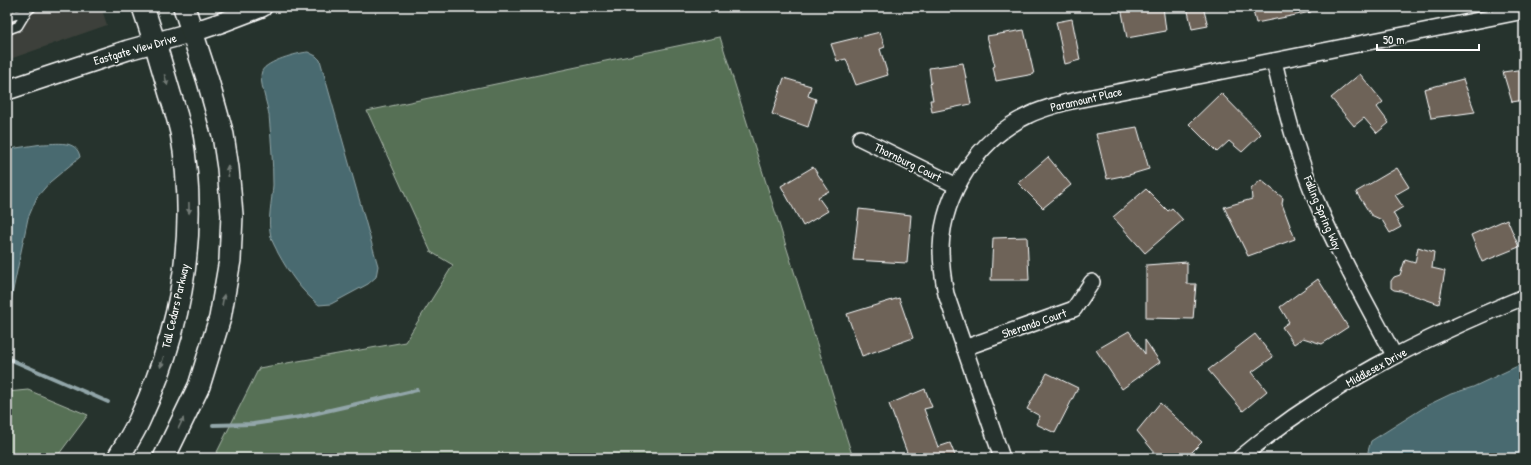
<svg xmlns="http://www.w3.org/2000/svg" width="1531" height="465" font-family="'Patrick Hand',sans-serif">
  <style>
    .built { fill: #3c413a }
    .green { fill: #566f55; stroke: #aab7aa }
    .water { fill: #496b70; stroke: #92a6a9 }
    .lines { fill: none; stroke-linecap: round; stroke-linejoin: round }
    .stream { stroke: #92a6a9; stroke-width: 4 }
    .building { fill: #6e6359; stroke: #fff }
    .service-casing { stroke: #fff; stroke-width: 11 }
    .minor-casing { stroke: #fff; stroke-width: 18 }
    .tertiary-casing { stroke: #fff; stroke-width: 22 }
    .secondary-casing { stroke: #fff; stroke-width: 24 }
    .service { stroke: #26332d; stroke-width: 8 }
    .minor { stroke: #26332d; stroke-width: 15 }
    .tertiary { stroke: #26332d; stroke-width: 19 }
    .secondary { stroke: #26332d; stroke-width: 21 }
    .oneway { fill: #727a76 }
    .labels { text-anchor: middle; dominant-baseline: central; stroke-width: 3.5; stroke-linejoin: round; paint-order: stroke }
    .street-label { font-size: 12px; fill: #fff; stroke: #26332d }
  </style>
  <rect width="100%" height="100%" fill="#26332d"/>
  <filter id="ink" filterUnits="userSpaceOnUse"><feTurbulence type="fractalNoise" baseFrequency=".025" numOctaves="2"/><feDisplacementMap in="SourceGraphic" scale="8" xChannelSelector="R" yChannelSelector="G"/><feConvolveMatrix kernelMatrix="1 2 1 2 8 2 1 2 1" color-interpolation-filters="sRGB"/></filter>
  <g filter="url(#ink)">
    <path class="built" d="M7 7H101L107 25 7 60Z"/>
    <g class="green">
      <path d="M720 37 853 458H214L259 368 405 342 453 265 431 252 367 111Z"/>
      <path d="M28 390 88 415 56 458H7V392Z"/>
    </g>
    <g class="water">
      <path d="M308 52 316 56 320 60 378 266 376 277 368 284 331 304 319 305C301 291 289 273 278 253 276 248 272 242 271 237 267 220 272 202 273 185 273 162 271 138 269 115 268 106 258 78 262 71 267 61 297 53 308 52Z"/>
      <path d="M42 144C56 144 77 139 80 157L50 182 37 197 28 218 7 319V150L16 148Z"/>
      <path d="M1524 363V458H1369L1368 451 1371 441 1428 405 1451 394 1473 387Z"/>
    </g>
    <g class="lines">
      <g class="stream">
        <path d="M7 358 108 402"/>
        <path d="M213 425 253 424 300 417 417 390"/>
      </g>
    </g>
    <g class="building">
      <path d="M1121 7H1163L1166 31 1127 38Z"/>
      <path d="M1187 7H1203L1208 26 1192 29Z"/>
      <path d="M1252 7H1310L1311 12 1256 23Z"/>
      <path d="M1072 19 1080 60 1065 64 1056 22Z"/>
      <path d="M1024 30 1034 74 996 81 993 67 995 66 987 36Z"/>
      <path d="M880 32 885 47 880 49 888 75 856 85 846 59 837 61 831 44Z"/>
      <path d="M963 63 971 104 932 112 930 100H933L930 84 931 83 929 68Z"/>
      <path d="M1524 69V100L1512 102 1503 72Z"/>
      <path d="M1360 74 1383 102 1377 107 1389 123 1377 133 1364 118 1354 126 1331 98Z"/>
      <path d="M784 78 811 86 808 96 816 99 808 127 772 114Z"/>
      <path d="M1463 79 1475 112 1431 118 1424 89Z"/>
      <path d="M1221 93 1261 134 1242 152 1229 141 1217 152 1189 124Z"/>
      <path d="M1137 127 1149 169 1122 177V176L1107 179 1096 134Z"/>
      <path d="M1048 157 1071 185 1043 208 1018 183Z"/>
      <path d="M813 167 829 191 818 197 828 211 803 226 781 186Z"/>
      <path d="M1397 168 1409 187 1395 195 1403 207 1393 213 1401 227 1390 233 1382 220 1371 215 1356 192Z"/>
      <path d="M1261 180 1283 198 1282 204 1295 239 1248 256 1224 207 1252 199 1251 189Z"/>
      <path d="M1146 189 1168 211 1172 208 1183 220 1145 253 1113 217Z"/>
      <path d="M859 209 911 215 907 263 853 260Z"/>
      <path d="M1507 219 1519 247 1482 262 1471 235Z"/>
      <path d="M1027 237 1029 280H991L993 238Z"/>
      <path d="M1418 247 1434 252 1432 268 1445 271 1439 304 1401 291 1394 290 1391 288V281L1394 277 1400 275 1405 260 1415 263Z"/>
      <path d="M1187 262V284H1196L1193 319 1146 318V265Z"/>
      <path d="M1318 279 1348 327 1322 344 1303 338 1294 344 1282 327 1289 322 1280 307Z"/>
      <path d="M899 298 913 338 862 356 847 314Z"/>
      <path d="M1129 331 1145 354V340L1160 362 1122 389 1096 350Z"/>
      <path d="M1255 334 1273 357 1252 372 1267 391 1243 411 1208 370Z"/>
      <path d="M1047 373 1078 388 1055 433 1036 424 1040 416 1027 409Z"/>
      <path d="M925 389 932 407 924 409 938 447 950 443 956 458H909L889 404Z"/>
      <path d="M1160 403 1202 442 1186 458H1159L1137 431Z"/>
    </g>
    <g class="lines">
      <g class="service-casing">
        <g id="service">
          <path d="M7 9 14 7"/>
          <path d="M10 17 27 11 32 7"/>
          <path d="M7 30 18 26 27 11"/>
        </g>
      </g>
      <g class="minor-casing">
        <g id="minor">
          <path d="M1274 61C1286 112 1299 163 1321 212 1342 261 1369 308 1394 355"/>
          <path d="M860 138 957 186"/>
          <path d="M964 348 1074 309 1092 282"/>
          <path d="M1002 458 946 294C943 279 941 264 941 248 943 193 979 138 1029 115 1041 109 1054 106 1067 102L1524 11"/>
          <path d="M1240 458C1324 387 1423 338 1524 297"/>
        </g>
      </g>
      <g class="tertiary-casing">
        <path id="tertiary" d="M7 90 128 50 193 32 223 22 262 7"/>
      </g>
      <g class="secondary-casing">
        <g id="secondary">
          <path d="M118 458C125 446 133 434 139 421 182 329 199 232 181 132 178 119 174 106 170 94 162 65 153 36 143 7"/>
          <path d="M164 458 199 386 220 318 230 260 232 215 228 168 223 135 208 81 184 7"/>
        </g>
      </g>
      <use href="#service" class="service"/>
      <use href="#minor" class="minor"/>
      <use href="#tertiary" class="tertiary"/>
      <use href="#secondary" class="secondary"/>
    </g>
    <defs><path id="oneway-solid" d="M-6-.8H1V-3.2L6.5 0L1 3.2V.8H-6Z"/></defs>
    <g class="oneway">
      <use href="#oneway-solid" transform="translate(166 80) rotate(74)"/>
      <use href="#oneway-solid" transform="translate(228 171) rotate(-95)"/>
      <use href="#oneway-solid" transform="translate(189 208) rotate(89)"/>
      <use href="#oneway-solid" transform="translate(223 300) rotate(-80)"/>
      <use href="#oneway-solid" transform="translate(162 362) rotate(107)"/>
      <use href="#oneway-solid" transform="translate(181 423) rotate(-64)"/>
    </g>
  </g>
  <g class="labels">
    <g class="street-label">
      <text transform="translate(135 49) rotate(-16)">Eastgate View Drive</text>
      <text transform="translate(1086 99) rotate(-13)">Paramount Place</text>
      <text transform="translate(908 162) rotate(26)">Thornburg Court</text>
      <text transform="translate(1323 213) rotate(67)">Falling Spring Way</text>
      <text transform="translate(175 306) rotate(-77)">Tall Cedars Parkway</text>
      <text transform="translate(1034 323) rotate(-19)">Sherando Court</text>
      <text transform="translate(1376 367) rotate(-29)">Middlesex Drive</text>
    </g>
  </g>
  <rect width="1531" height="465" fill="none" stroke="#26332d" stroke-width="24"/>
  <rect x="12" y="12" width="1507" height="441" fill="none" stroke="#fff" stroke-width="1.5" filter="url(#ink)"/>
  <path d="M1377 44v6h102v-6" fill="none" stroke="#ffffff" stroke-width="2"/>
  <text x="1383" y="44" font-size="12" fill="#ffffff" stroke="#26332d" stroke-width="3" paint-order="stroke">50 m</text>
</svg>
